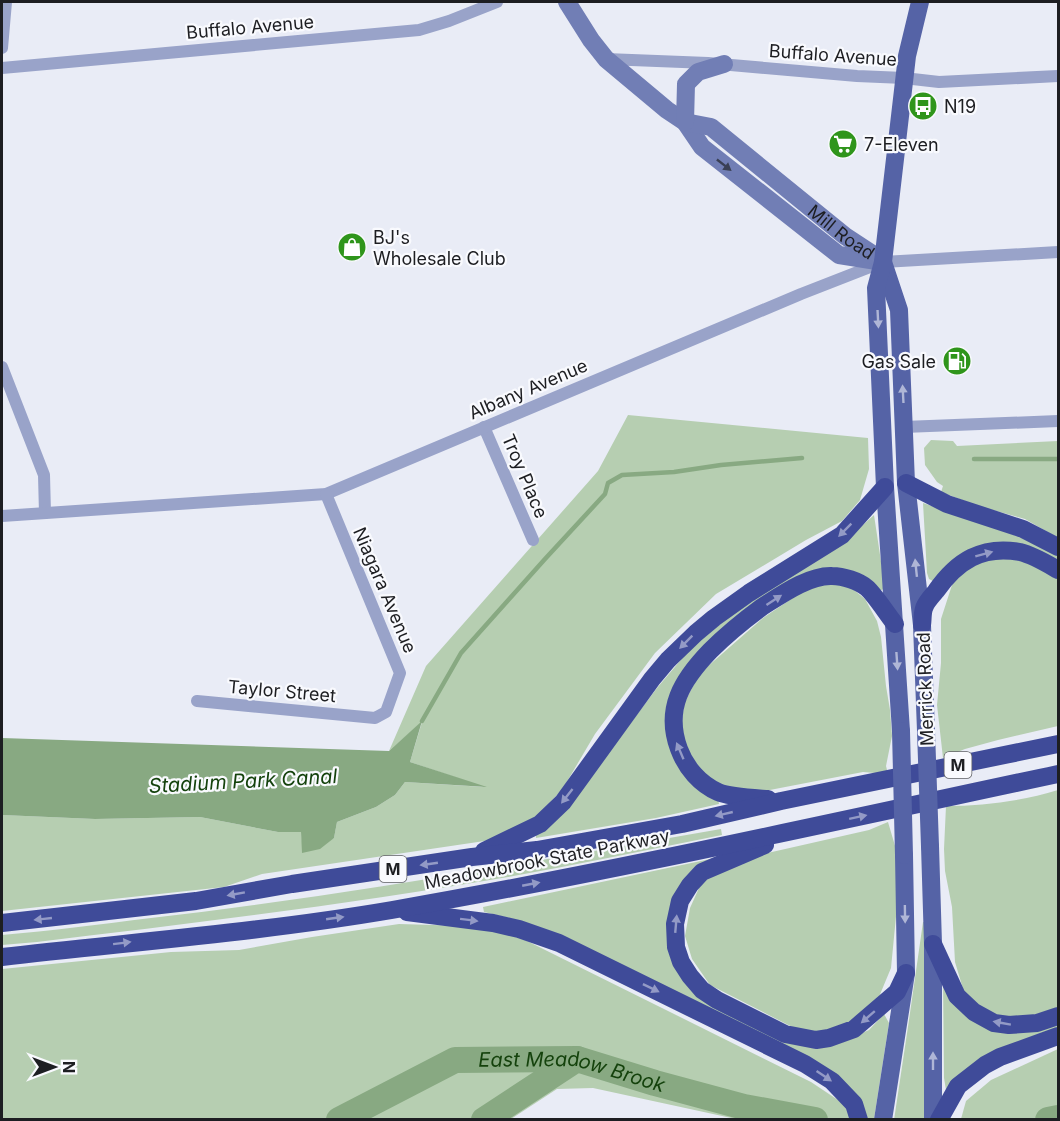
<svg xmlns="http://www.w3.org/2000/svg" width="1060" height="1121" font-family="Inter,sans-serif">
  <style>
    .green { fill: #b6ceb1 }
    .water { fill: #88a982 }
    .lines { fill: none; stroke-linecap: round; stroke-linejoin: round }
    .stream { stroke: #88a982; stroke-width: 4.5 }
    .river { stroke: #88a982; stroke-width: 26 }
    .street { stroke: #99a3c9; stroke-width: 12 }
    .secondary { stroke: #717eb5; stroke-width: 18 }
    .primary { stroke: #5563a6; stroke-width: 18 }
    .highway { stroke: #3f4b99; stroke-width: 18 }
    .primary-bridge { stroke: #5563a6; stroke-width: 18 }
    .oneway { fill: #3a4055 }
    .oneway2 { fill: #afb6d6 }
    .oneway3 { fill: #939ac6 }
    .labels { text-anchor: middle; dominant-baseline: central; stroke-width: 4.5; stroke-linejoin: round; paint-order: stroke }
    .shield { fill: #f9fafe; stroke: #5f6064; stroke-width: 1.5 }
    .shield-label { font-size: 16px; font-weight: bold; fill: #1d1e22 }
    .street-label { font-size: 18px; fill: #1d1e22; stroke: #f9fafe }
    .poi-label { font-size: 18px; fill: #1d1e22; stroke: #f9fafe; text-anchor: start }
    .water-label { font-size: 20px; font-style: italic; fill: #14420c; stroke: #f9fafe }
  </style>
  <rect width="100%" height="100%" fill="#e9ecf6"/>
  <g class="green">
    <path d="M628 415 868 438 869 469 860 500 842 521 806 540 716 594 655 653 595 734 562 790 529 824 498 839 262 874 224 887 2 911V815L95 819 200 817 278 832H301L303 852 334 838 337 822 376 807 395 795 405 782 484 787 410 762 422 722 389 751 426 666 598 471Z"/>
    <path d="M931 440 953 441 957 446 1058 441V538L1025 519 978 506 941 492 943 486 937 482 925 465 924 448Z"/>
    <path d="M923 503 996 528 1050 549 1058 555V562L1016 545 933 581 929 579 927 573Z"/>
    <path d="M874 515 885 588 880 591 832 570 701 651 668 724 718 799 719 804 656 818 536 838V833L604 758 657 688 691 648 752 598 837 548Z"/>
    <path d="M995 557 1030 562 1058 577V726L998 740 965 749 943 758 937 705 941 663V619L952 585 961 571Z"/>
    <path d="M827 582 852 585 854 590 865 599 877 621 881 637 886 686 890 710 892 736 886 766 888 774 863 772 760 792 742 793 714 782 690 761 681 731 684 704 699 674 763 618 806 589Z"/>
    <path d="M1058 790V1009L1012 1020 984 1010 964 992 955 962 952 907 945 871 944 849 946 806C984 806 1022 801 1058 790Z"/>
    <path d="M888 822 898 856V896L891 968 876 1004 857 1022 823 1032 800 1031 710 985 692 959 685 936 690 908 699 888 707 877 750 857 869 830Z"/>
    <path d="M721 829 722 835C651 849 580 864 508 877 352 904 195 923 37 942L2 945V935C51 931 101 924 151 918 342 896 532 862 721 829Z"/>
    <path d="M715 858 668 939 707 1001 841 1042 869 1030 884 1014 889 1023 874 1119H866L845 1085 517 920 484 912 483 907Z"/>
    <path d="M923 922H926V1119L894 1120 909 1020Z"/>
    <path d="M399 924 467 926 515 935 811 1082 847 1106 852 1119H736L593 1088 557 1089 511 1119H2V969L171 952 239 950 312 937Z"/>
    <path d="M943 978 969 1015 1058 1022V1029L946 1090 944 1078Z"/>
    <path d="M1058 1049V1119H961L966 1101 991 1080Z"/>
  </g>
  <path class="water" d="M422 721 410 762 487 787 405 782 395 795 376 807 337 822 334 838 320 849 302 853 301 832H278L200 817 95 819 2 815V738L389 751Z"/>
  <g class="lines">
    <g class="stream">
      <path d="M974 459H1058"/>
      <path d="M422 721 461 653 545 559 605 494 608 483 622 475 674 472 721 465 802 458"/>
    </g>
    <g class="river">
      <path id="s1" d="M339 1120 455 1060 577 1059 655 1083 744 1107 815 1120"/>
      <path d="M484 1120 577 1059"/>
      <path d="M1048 1120 1058 1118"/>
    </g>
    <g class="street">
      <path d="M2 48 6 2"/>
      <path d="M606 59 708 63 857 76 904 78 939 82 1058 76"/>
      <path d="M2 68 419 30 449 21 497 2"/>
      <path d="M2 367 44 475 45 513"/>
      <path d="M484 427 533 540"/>
      <path d="M904 427 1058 421"/>
      <path d="M2 516 326 494 801 294 883 262 1058 252"/>
      <path d="M197 701 375 718 386 712 400 673 326 494"/>
    </g>
    <g class="secondary">
      <path d="M567 2 591 40 606 59 667 110 685 122 702 147 839 255 883 262"/>
      <path id="s2" d="M685 122 711 127 845 236 877 257"/>
      <path d="M685 122 686 84 698 72 724 64"/>
    </g>
    <g class="primary">
      <path d="M883 262 899 310 906 483 922 625 926 731"/>
      <path d="M901 731 885 487 876 288 883 262 907 56 920 2"/>
      <path d="M930 846 933 944V1120"/>
      <path d="M883 1120 906 973 904 855"/>
    </g>
    <g class="highway">
      <path d="M906 483 947 504 1023 529 1058 547"/>
      <path d="M922 625C923 619 922 611 925 606 927 601 932 596 936 591 957 561 982 545 1020 552 1033 555 1046 563 1058 570"/>
      <path d="M768 799C754 798 729 797 718 792 700 784 686 768 679 749 664 709 682 680 710 651 726 635 743 621 762 607 781 595 809 575 832 576 843 576 859 581 867 588 875 595 887 614 895 624"/>
      <path d="M765 845 702 872 690 885 680 901 675 924 676 947 681 962 690 976 702 990 717 1000 785 1034 816 1040 829 1038 854 1029 897 992 906 973"/>
      <path d="M484 851 540 824 563 802 652 679 668 660 696 633 714 618 749 593 842 535 885 487"/>
      <path d="M407 912 493 923 519 929 559 943 805 1064 832 1081 854 1104 859 1120"/>
      <path d="M2 923 196 901 292 884 472 857 537 850 682 824 781 801 1058 744"/>
      <path d="M933 944 957 996 974 1012 994 1023 1009 1025 1037 1023 1058 1016"/>
      <path d="M2 957C132 942 263 932 392 910 616 871 837 821 1058 774"/>
      <path d="M939 1120 958 1086 985 1065 1000 1057 1058 1036"/>
    </g>
    <g class="primary-bridge">
      <path d="M901 731 904 855"/>
      <path d="M926 731 930 846"/>
    </g>
  </g>
  <defs><path id="oneway-solid" d="M-6-.8H1V-3.2L6.5 0L1 3.2V.8H-6Z" transform="scale(1.5)"/></defs>
  <use class="oneway" href="#oneway-solid" transform="translate(724 165) rotate(38)"/>
  <g class="oneway2">
    <use href="#oneway-solid" transform="translate(878 319) rotate(87)"/>
    <use href="#oneway-solid" transform="translate(903 394) rotate(-93)"/>
    <use href="#oneway-solid" transform="translate(916 568) rotate(-96)"/>
    <use href="#oneway-solid" transform="translate(897 661) rotate(86)"/>
    <use href="#oneway-solid" transform="translate(905 914) rotate(89)"/>
    <use href="#oneway-solid" transform="translate(933 1061) rotate(-90)"/>
  </g>
  <g class="oneway3">
    <use href="#oneway-solid" transform="translate(845 530) rotate(135)"/>
    <use href="#oneway-solid" transform="translate(984 554) rotate(-15)"/>
    <use href="#oneway-solid" transform="translate(774 600) rotate(-33)"/>
    <use href="#oneway-solid" transform="translate(686 642) rotate(135)"/>
    <use href="#oneway-solid" transform="translate(680 751) rotate(-113)"/>
    <use href="#oneway-solid" transform="translate(567 796) rotate(128)"/>
    <use href="#oneway-solid" transform="translate(724 814) rotate(167)"/>
    <use href="#oneway-solid" transform="translate(858 817) rotate(-12)"/>
    <use href="#oneway-solid" transform="translate(429 864) rotate(172)"/>
    <use href="#oneway-solid" transform="translate(531 884) rotate(-11)"/>
    <use href="#oneway-solid" transform="translate(236 894) rotate(170)"/>
    <use href="#oneway-solid" transform="translate(335 918) rotate(-8)"/>
    <use href="#oneway-solid" transform="translate(43 919) rotate(174)"/>
    <use href="#oneway-solid" transform="translate(469 920) rotate(7)"/>
    <use href="#oneway-solid" transform="translate(676 924) rotate(-85)"/>
    <use href="#oneway-solid" transform="translate(122 943) rotate(-7)"/>
    <use href="#oneway-solid" transform="translate(651 988) rotate(26)"/>
    <use href="#oneway-solid" transform="translate(868 1017) rotate(139)"/>
    <use href="#oneway-solid" transform="translate(1002 1023) rotate(-170)"/>
    <use href="#oneway-solid" transform="translate(824 1076) rotate(34)"/>
  </g>
  <defs>
    <g id="bus-disc" transform="scale(1.5)"><circle r="9.5" fill="#2f951b" stroke="#f9fafe"/><path d="M-5-6H5V4H4V6H2V4H-2V6H-4V4H-5ZM-3.5-4V0h7V-4ZM-3.5 1.2v1.5H-2V1.2ZM2 1.2v1.5H3.5V1.2Z" fill="#fff"/></g>
    <g id="supermarket-disc" transform="scale(1.5)"><circle r="9.5" fill="#2f951b" stroke="#f9fafe"/><path d="M-6-5.5h2.5l.6 2H6L4.5 2H-2.5L-4.4-4H-6ZM-1.5 3.2a1.3 1.3 0 1 0 .1 0ZM3 3.2a1.3 1.3 0 1 0 .1 0Z" fill="#fff"/></g>
    <g id="shop-disc" transform="scale(1.5)"><circle r="9.5" fill="#2f951b" stroke="#f9fafe"/><path d="M-5-2.5h2.3a2.7 3.5 0 0 1 5.4 0H5L5.5 6h-11ZM-1.5-2.5h3a1.5 2.3 0 0 0-3 0Z" fill="#fff"/></g>
    <g id="fuel-disc" transform="scale(1.5)"><circle r="9.5" fill="#2f951b" stroke="#f9fafe"/><path d="M-5.5-6h7V0h2V4h1.3V-2.5L3-4.5l.8-.8L6-3V5H2.5V1h-1V6h-7ZM-4.2-4.7v3.2H.2V-4.7Z" fill="#fff"/></g>
  </defs>
  <g fill-rule="evenodd">
    <use href="#bus-disc" x="923" y="106"/>
    <use href="#supermarket-disc" x="843" y="144"/>
    <use href="#shop-disc" x="352" y="247"/>
    <use href="#fuel-disc" x="957" y="361"/>
  </g>
  <g class="labels">
    <g class="shield">
      <rect x="944.5" y="752" width="27" height="26" rx="4.5"/>
      <rect x="379.5" y="856" width="27" height="26" rx="4.5"/>
    </g>
    <g class="shield-label">
      <text x="958" y="765">M</text>
      <text x="393" y="869">M</text>
    </g>
    <g class="street-label">
      <text transform="translate(250 27) rotate(-5)">Buffalo Avenue</text>
      <text transform="translate(833 55) rotate(4)">Buffalo Avenue</text>
      <text stroke="none"><textPath href="#s2" startOffset="194">Mill Road</textPath></text>
      <text transform="translate(528 389) rotate(-23)">Albany Avenue</text>
      <text transform="translate(525 476) rotate(67)">Troy Place</text>
      <text transform="translate(385 590) rotate(67)">Niagara Avenue</text>
      <text transform="translate(925 689) rotate(-92)">Merrick Road</text>
      <text transform="translate(282 691) rotate(5)">Taylor Street</text>
      <text transform="translate(547 859) rotate(-11)">Meadowbrook State Parkway</text>
    </g>
    <g class="poi-label">
      <text x="944" y="106">N19</text>
      <text x="864" y="144">7-Eleven</text>
      <text x="373" y="237">BJ's<tspan x="373" dy="21">Wholesale Club</tspan></text>
      <text x="936" y="361" text-anchor="end">Gas Sale</text>
    </g>
    <g class="water-label">
      <text transform="translate(243 781) rotate(-3)">Stadium Park Canal</text>
      <text stroke="none"><textPath href="#s1" startOffset="249">East Meadow Brook</textPath></text>
    </g>
  </g>
  <rect width="1060" height="1121" fill="none" stroke="#1d1e22" stroke-width="6"/>
  <g transform="translate(54 1067) rotate(90)" stroke="#f9fafe" stroke-width="4.5" paint-order="stroke">
  <path d="M0-4.5L10 22L0 15L-10 22Z" fill="#1d1e22"/>
  <text y="-9" font-size="16" font-weight="bold" text-anchor="middle" fill="#1d1e22">N</text>
  </g>
</svg>
